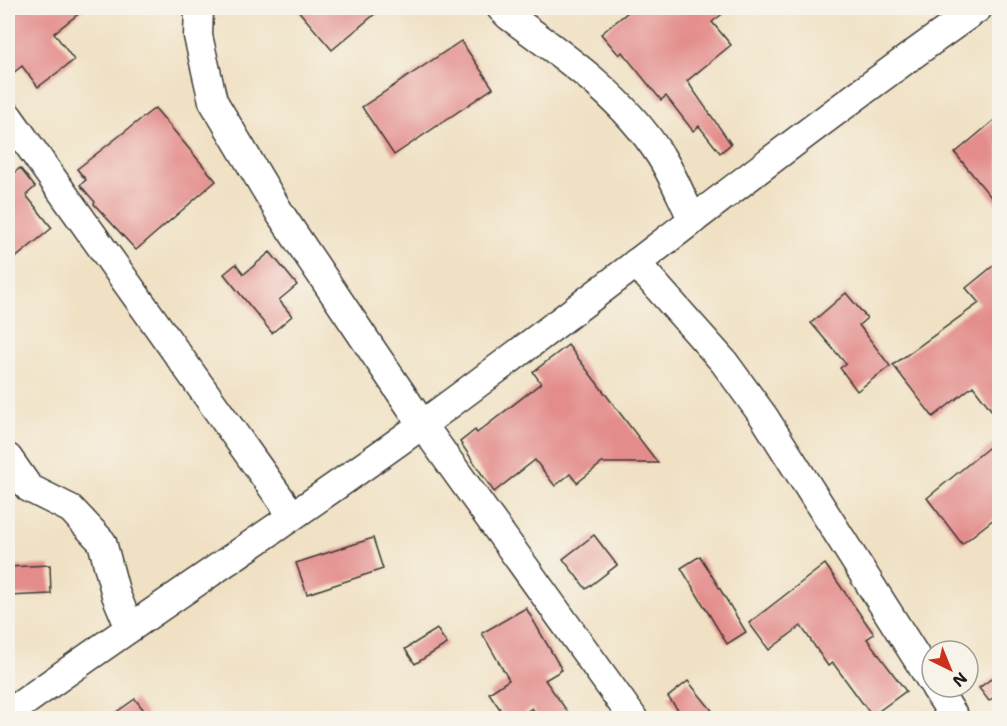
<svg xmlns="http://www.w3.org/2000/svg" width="1007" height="726" font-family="'Shantell Sans',sans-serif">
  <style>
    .building { fill: #e38c8b }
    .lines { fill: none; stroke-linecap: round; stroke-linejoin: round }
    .minor-casing { stroke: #3c3a35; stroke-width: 31 }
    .minor { stroke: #fff; stroke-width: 28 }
  </style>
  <rect width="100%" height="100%" fill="#f7f3e8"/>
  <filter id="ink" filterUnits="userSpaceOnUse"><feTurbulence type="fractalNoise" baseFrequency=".0167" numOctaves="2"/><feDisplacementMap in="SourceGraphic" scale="12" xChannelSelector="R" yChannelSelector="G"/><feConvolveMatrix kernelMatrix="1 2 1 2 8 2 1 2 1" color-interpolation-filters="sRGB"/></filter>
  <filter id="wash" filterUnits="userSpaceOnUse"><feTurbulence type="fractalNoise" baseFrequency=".008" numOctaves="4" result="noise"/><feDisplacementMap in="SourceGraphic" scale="24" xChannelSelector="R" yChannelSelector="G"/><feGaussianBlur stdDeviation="1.35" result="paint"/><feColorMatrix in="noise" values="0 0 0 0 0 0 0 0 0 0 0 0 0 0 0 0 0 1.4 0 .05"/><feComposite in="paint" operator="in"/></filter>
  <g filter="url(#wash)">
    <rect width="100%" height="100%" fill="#f0e1c4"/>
    <g id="blocks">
      <g class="building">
        <path d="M8 8H86L54 33 74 60 38 87 22 66 8 77Z"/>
        <path d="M296 8H382L332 50Z"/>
        <path d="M633 8H730L712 22 731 45 687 81 731 144 720 153 699 126 693 131 666 96 661 100 622 52 619 55 601 34Z"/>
        <path d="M461 41 493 88 394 155 362 107Z"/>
        <path d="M155 108 216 181 136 250 94 204 95 202 80 185 86 180 77 169Z"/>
        <path d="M999 116V207L955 153Z"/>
        <path d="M20 168 35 187 26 195 52 228 8 264V173L10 176Z"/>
        <path d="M270 252 297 285 279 300 292 316 272 333 224 274 236 264 244 274Z"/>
        <path d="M999 261V420L973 386 933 417 893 365 979 303 966 288Z"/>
        <path d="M846 293 867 318 859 325 890 366 857 391 840 368 846 364 811 323Z"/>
        <path d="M568 345 658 463H602L577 483 570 474 555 486 535 460 494 492 460 442 475 430 477 433 541 383 533 372Z"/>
        <path d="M999 439V515L962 544 927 498Z"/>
        <path d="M594 535 617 565 586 589 563 559Z"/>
        <path d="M373 538 383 569 307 594 296 563Z"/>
        <path d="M700 556 746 632 727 644 681 568Z"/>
        <path d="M825 564 874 634 867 639 906 691 872 716 833 663 828 666 801 626 769 650 749 623Z"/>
        <path d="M50 565 51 594 8 596V567Z"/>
        <path d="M526 608 562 670 545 680 572 718H539L532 708 517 718H506L489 693 509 680 482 633Z"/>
        <path d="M437 629 447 644 415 664 405 649Z"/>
        <path d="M999 673V693L989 701 979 688Z"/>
        <path d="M688 681 718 718H684L668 697Z"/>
        <path d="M135 699 150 718H108Z"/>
      </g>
    </g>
  </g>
  <g filter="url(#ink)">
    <use href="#blocks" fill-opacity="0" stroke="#3c3a35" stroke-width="1.5"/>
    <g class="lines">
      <g class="minor-casing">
        <g id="minor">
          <path d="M199 8 198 36 213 101 281 215 422 424 633 718"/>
          <path d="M501 8 509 16C565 57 622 96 660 155 673 175 682 199 693 220"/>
          <path d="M8 116 292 515"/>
          <path d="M636 263 724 362 764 417 932 682"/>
          <path d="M8 458 29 488 71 509 102 542 116 595 129 626"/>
          <path d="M935 687 955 718"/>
          <path d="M8 714C145 615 287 523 423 424 610 287 789 141 978 8"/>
        </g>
      </g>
      <use href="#minor" class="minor"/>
    </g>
  </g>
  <rect width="1007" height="726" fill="none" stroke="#f7f3e8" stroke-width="30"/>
  <g transform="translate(950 669) rotate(137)"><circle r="28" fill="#f7f3e8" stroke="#9f9d96" stroke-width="1.5"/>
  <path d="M0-4.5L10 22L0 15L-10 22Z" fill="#c8321e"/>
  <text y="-9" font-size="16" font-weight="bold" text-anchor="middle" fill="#1c1c1c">N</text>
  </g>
</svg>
